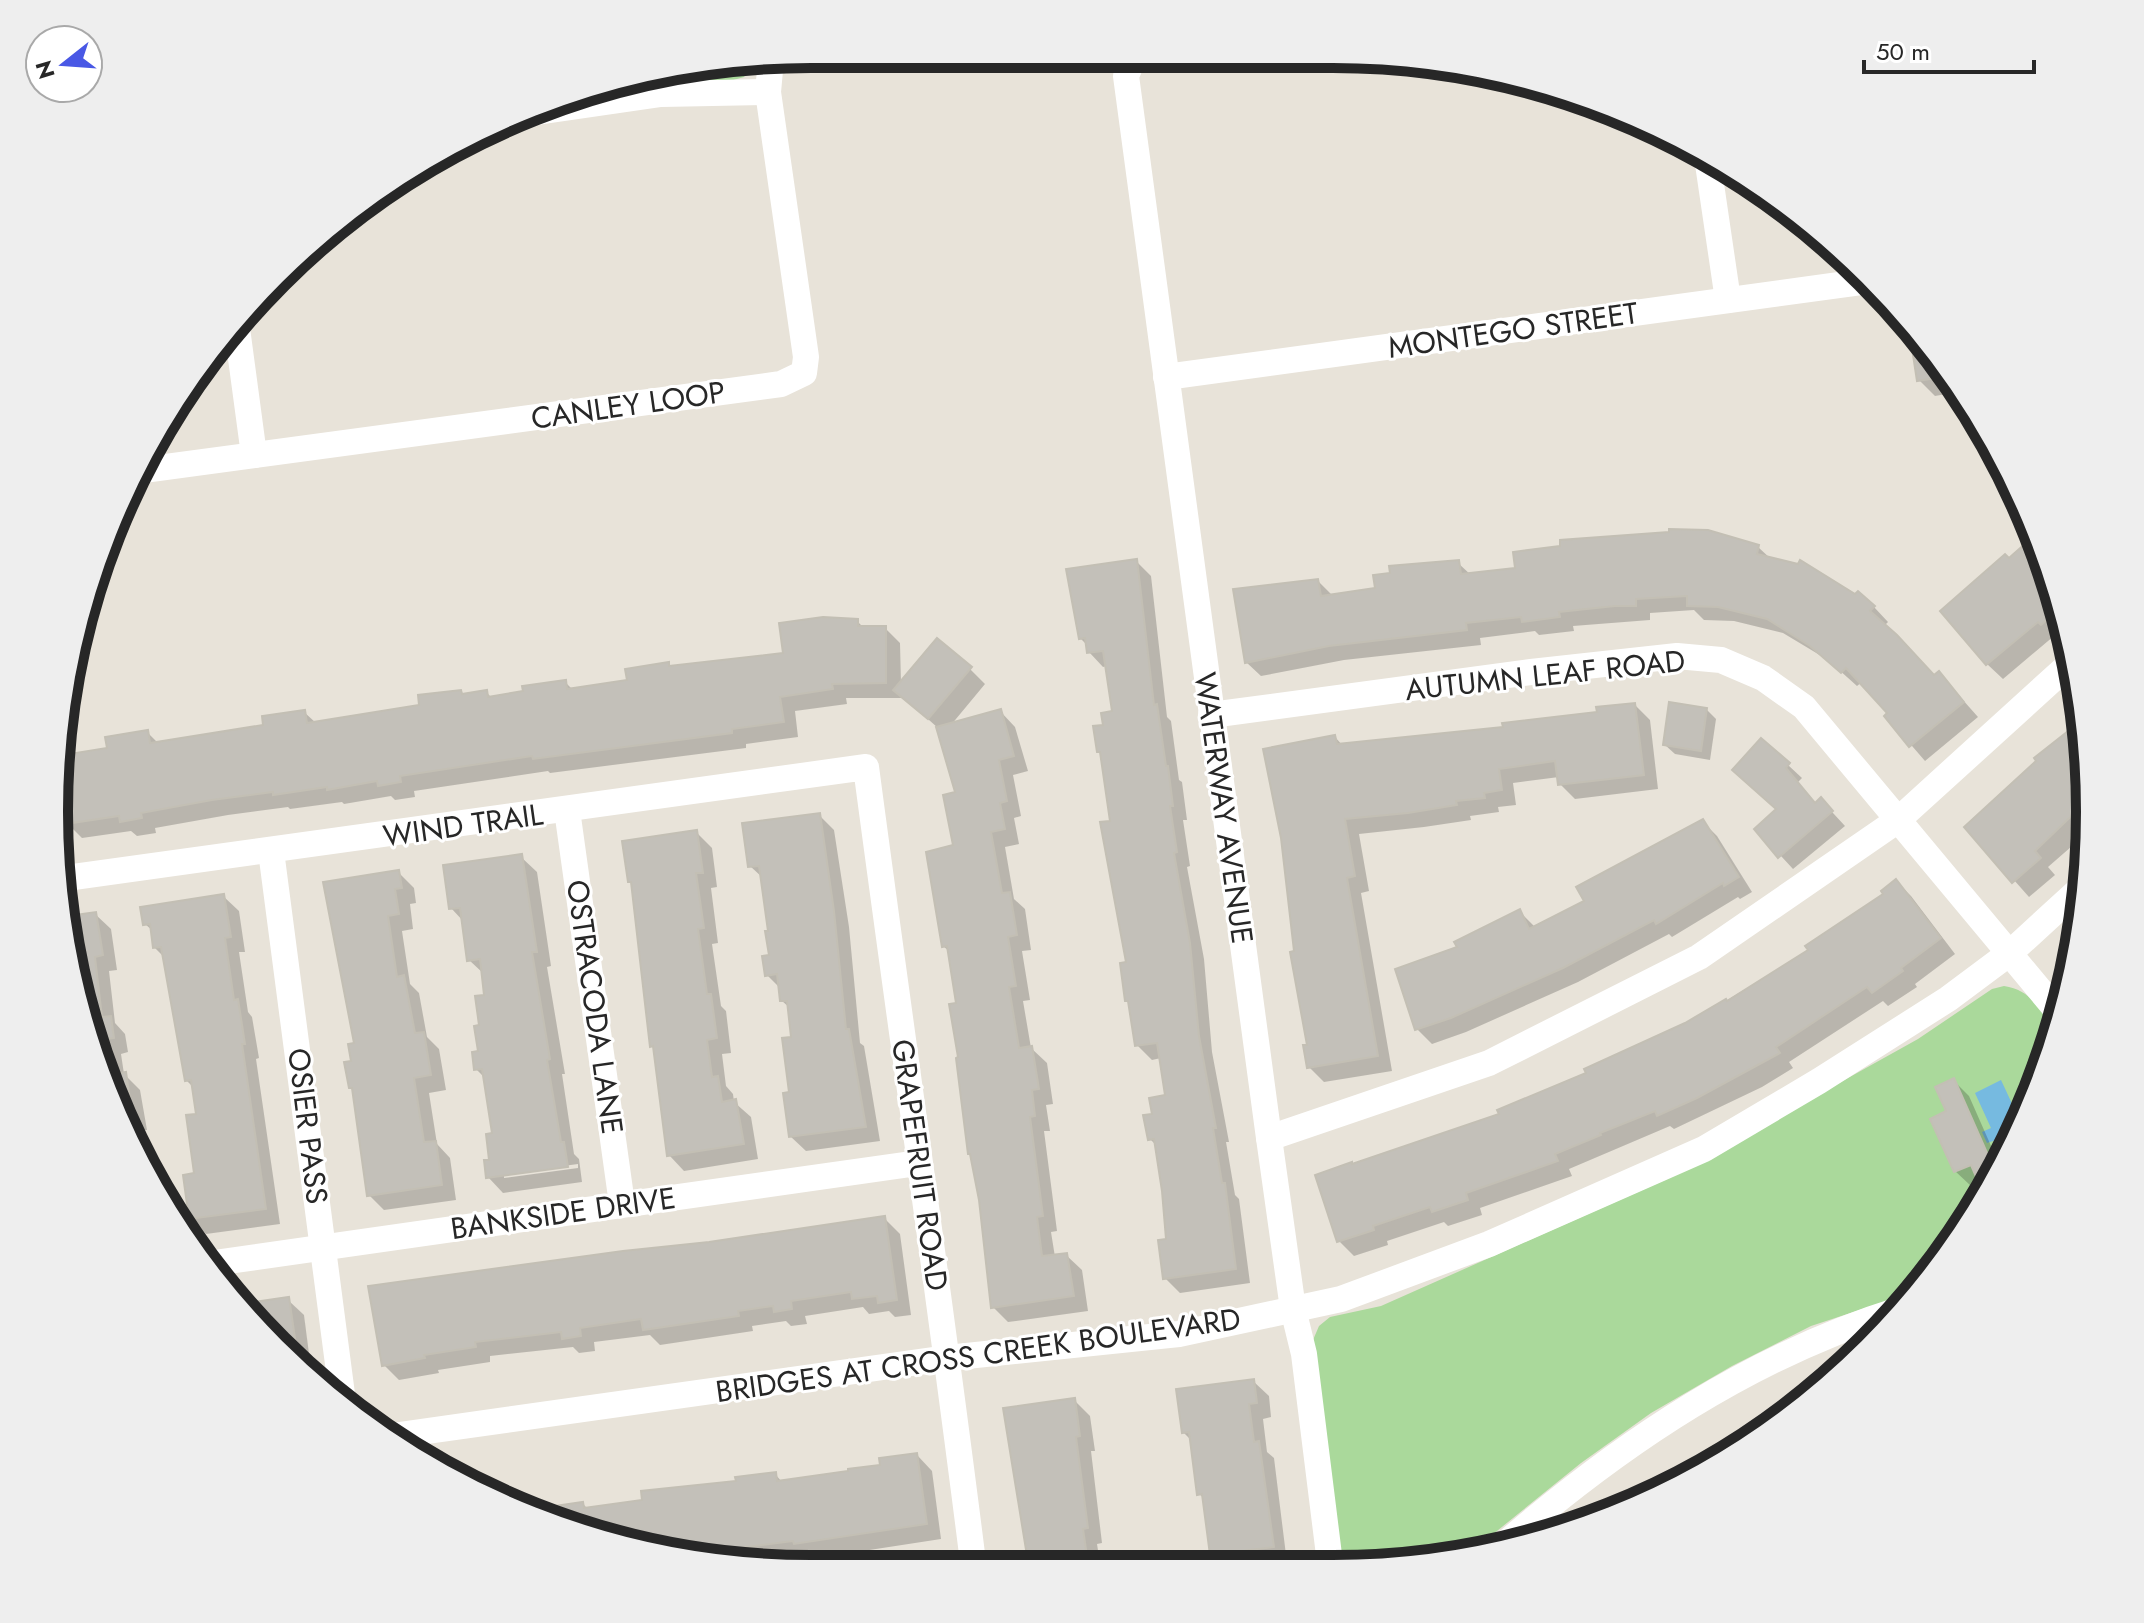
<svg xmlns="http://www.w3.org/2000/svg" width="2144" height="1623" font-family="Jost,sans-serif">
  <style>
    .green { fill: #aad99b }
    .water { fill: #76bae0 }
    .shadow { fill: #0003; fill-rule: evenodd }
    .building { fill: #c3c0b9; stroke: #c3bfb4; stroke-width: 2 }
    .lines { fill: none; stroke-linecap: round; stroke-linejoin: round }
    .street { stroke: #fff; stroke-width: 26 }
    .labels { text-anchor: middle; dominant-baseline: central; stroke-width: 6; stroke-linejoin: round; paint-order: stroke }
    .street-label { font-size: 30px; fill: #272727; stroke: #fff }
    .rim { fill: none; stroke: #272727; stroke-width: 10 }
  </style>
  <rect width="100%" height="100%" fill="#e8e3d9"/>
  <g class="green">
    <path d="M755 61 744 77 730 81 640 82 584 93 615 80Z"/>
    <path d="M2004 986C2031 990 2039 1008 2054 1029L2033 1101 1963 1232 1914 1292 1811 1326 1732 1366 1651 1413 1581 1463 1471 1552 1431 1563H1342L1313 1340 1319 1326 1330 1317 1381 1306 1667 1179 1918 1039 1992 989Z"/>
  </g>
  <path class="water" d="M2001 1080 2021 1123 2003 1156 1996 1140 1987 1143 1982 1132 1991 1128 1975 1093Z"/>
  <g class="shadow">
    <path d="M1912 337 1963 391 1935 396 1919 380Z"/>
    <path d="M2037 537 2066 632 2057 639 2054 636 2003 679 1987 664 2009 561Z"/>
    <path d="M1758 547 1771 559 1874 607 1888 622 1884 626 1934 677 1939 673 1978 717 1925 761 1887 717 1890 714 1862 682 1857 686 1828 660 1783 633 1734 621 1704 620 1694 610 1650 613V620L1573 626 1574 631 1539 635 1535 631 1480 638 1481 645 1344 660 1261 676 1246 662 1318 581 1333 596 1377 590 1458 563 1471 575Z"/>
    <path d="M1136 561 1151 576 1167 717 1171 721 1179 780 1182 782 1187 820H1183L1190 866 1187 867 1204 959 1212 1052 1229 1142H1226L1235 1195 1239 1199 1250 1283 1180 1293 1165 1278 1169 1240 1157 1146 1150 1139 1154 1115 1167 1097 1161 1058 1152 1060 1137 1045 1130 1003 1127 1001 1128 963 1103 755 1099 751 1105 726 1114 713 1107 666 1103 667 1089 652 1088 646 1080 638Z"/>
    <path d="M857 621 864 628H885L900 643 901 684 970 669 985 684 951 725 1000 711 1015 727 1028 771 1013 775 1021 816 1014 818 1019 844 1005 847 1014 899 1025 909 1031 950 1022 951 1030 1000 1023 1001 1031 1048 1047 1063 1053 1104 1046 1105 1050 1131H1044L1057 1231 1051 1232 1055 1257 1066 1255 1082 1270 1088 1311 1008 1322 993 1307 958 1005 950 952 943 946 956 846 957 794 938 728 901 695V698H846L847 704 795 711 798 737 746 744V748L550 773 548 771 414 791 415 797 395 800 391 796 344 804 342 802 290 809 288 807 228 815 155 828 156 833 137 836 131 831 82 838 67 823 66 818 58 819 63 751 71 750 76 755 109 749 147 732 159 744 265 726 304 712 316 723 422 707 461 692 465 696 486 692 492 698 565 682 573 690 630 682 668 664 672 667 785 655Z"/>
    <path d="M1635 705 1650 720 1658 789 1575 799 1560 784 1559 777 1513 783 1516 805 1498 807 1499 812 1470 816 1471 820 1424 827 1359 834 1369 891 1361 893 1392 1071 1324 1082 1309 1067V1046L1296 952 1335 737 1343 746 1505 729 1599 714Z"/>
    <path d="M1706 709 1716 719 1710 760 1675 754 1665 745Z"/>
    <path d="M2081 723 2090 811 2088 828 2085 831 2087 833 2048 867 2055 875 2029 897 1967 827Z"/>
    <path d="M1761 740 1802 778 1797 783 1816 805 1821 800 1845 826 1793 869 1756 829 1778 810Z"/>
    <path d="M819 815 834 830 849 927 860 1043 864 1046 880 1141 806 1151 790 1136 794 1039 790 1008 782 1001 781 989 767 975 771 957 770 932 763 878 750 866Z"/>
    <path d="M1702 821 1717 836 1752 892 1740 899 1738 897 1672 937 1669 934 1578 982 1466 1032 1432 1044 1417 1029 1460 949 1520 912 1536 928 1587 902Z"/>
    <path d="M696 832 712 848 717 887 711 888 718 943 712 944 721 1006 726 1011 731 1053 722 1054 726 1086 733 1094 734 1102 751 1117 758 1159 684 1171 669 1155 656 1050 652 1046Z"/>
    <path d="M521 857 537 872 551 966 547 967 565 1074H562L574 1154 579 1159 582 1182 503 1193 488 1177 494 1134 485 1078 476 1069 487 996 484 974 469 960 464 922 451 908ZM578 1164V1168L504 1178V1174Z"/>
    <path d="M398 872 414 888 416 903 410 904 413 929 402 931 410 984 419 993 427 1037 439 1049 446 1090 429 1093 437 1144 450 1158 456 1200 384 1210 369 1195 355 1091 350 1087 356 1045Z"/>
    <path d="M1896 881 1911 896 1955 954 1915 984 1917 987 1888 1006 1883 1001 1789 1062 1793 1068 1762 1087 1674 1129 1670 1126 1569 1169 1572 1176 1480 1208 1482 1215 1448 1226 1444 1222 1387 1241 1388 1245 1354 1256 1339 1241 1317 1176 1501 1115 1686 1025 1810 950 1886 894Z"/>
    <path d="M223 896 239 911 245 952H239L248 1012 252 1017 259 1058 256 1059 280 1224 206 1234 191 1218 196 1175 198 1116 194 1088 186 1080 165 958 155 948 153 931 145 924Z"/>
    <path d="M95 914 111 929 117 970 109 971 115 1023 125 1034 128 1052 121 1054 124 1074 140 1090 147 1130 136 1131 138 1144 94 1055 67 918Z"/>
    <path d="M1954 1081 1969 1096 1999 1164 1985 1191 1981 1182 1971 1186 1955 1171 1948 1112Z"/>
    <path d="M884 1218 900 1234 911 1315 895 1317 889 1311 869 1314 863 1307 805 1316 807 1324 791 1326 786 1321 752 1326 753 1331 660 1345 650 1335 594 1342 595 1351 579 1353 573 1347 490 1356V1362L438 1370 439 1373 399 1380 384 1365 710 1244Z"/>
    <path d="M288 1300 304 1315 312 1377 276 1347 242 1306Z"/>
    <path d="M1253 1381 1269 1396 1271 1417 1263 1419 1267 1452 1274 1458 1287 1563H1213L1205 1499 1199 1494 1192 1441 1183 1432Z"/>
    <path d="M1808 1397 1754 1441 1625 1510 1645 1494 1759 1423Z"/>
    <path d="M1074 1400 1090 1416 1095 1451H1091L1102 1543 1097 1544 1100 1563H1029L1005 1410Z"/>
    <path d="M917 1455 932 1471 941 1539 811 1559 808 1556 756 1562H712L517 1509 536 1507 540 1510 583 1504 588 1509 644 1502 775 1474 782 1482 882 1466Z"/>
  </g>
  <g class="building">
    <path d="M1910 335 1935 362 1949 376 1917 381Z"/>
    <path d="M1669 529 1708 530 1759 545 1757 554 1798 564 1800 560 1855 594 1858 591 1875 606 1870 611 1897 635 1934 675 1939 671 1964 702 1909 747 1884 716 1887 713 1846 668 1841 673 1810 646 1767 619 1718 607 1687 606V596L1636 599V606H1615L1559 612 1560 617 1522 622 1521 617 1466 623 1467 630 1329 646 1245 663 1233 589 1318 579 1321 596 1375 588 1373 575 1390 573 1389 566 1459 560 1461 574 1515 568 1513 552 1560 546V540L1669 532Z"/>
    <path d="M2036 534 2058 610 2041 625 2038 622 1986 665 1940 611 2005 554 2009 558Z"/>
    <path d="M1137 559 1154 705 1157 704 1166 766H1168L1173 806H1170L1177 852 1174 853 1190 943 1199 1036 1216 1128H1213L1222 1183H1225L1236 1269 1163 1279 1158 1240 1166 1239 1162 1191 1154 1139 1148 1140 1143 1115 1152 1114 1149 1098 1165 1095 1157 1043 1135 1046 1128 1001H1125L1120 963 1126 962 1100 822 1110 821 1100 752H1097L1093 726 1103 725 1101 713 1112 711 1103 651 1087 653 1085 638 1079 639 1066 569Z"/>
    <path d="M823 617 858 619V626H886V683L832 684 833 689 780 697 784 722 732 729V733L533 759 532 756 400 776 401 782 378 786 377 781 327 790V787L273 795V792L212 800 141 813 142 818 120 822 119 816 65 824 60 792 63 755 107 748 105 737 148 730 150 743 263 725 262 716 305 710 307 723 419 705 418 695 461 690 462 694 487 690 488 697 523 691 522 686 566 680 567 689 627 680 625 669 669 662V666L783 653 779 623Z"/>
    <path d="M937 638 972 667 928 719 893 690Z"/>
    <path d="M1669 702 1707 708 1701 751 1663 745Z"/>
    <path d="M1635 703 1644 775 1558 785 1555 761 1499 769 1502 790 1484 793 1485 798 1456 801 1457 805 1408 813 1345 819 1355 876 1347 878 1378 1056 1307 1068 1303 1045H1307L1290 952 1294 951 1281 838 1263 749 1335 735 1337 744 1503 727 1502 723 1597 712 1596 707Z"/>
    <path d="M1001 709 1014 756 999 760 1007 801 1000 803 1005 829 991 832 1002 893 1010 892 1017 935 1008 937 1016 986 1009 987 1019 1048 1032 1046 1039 1089 1032 1090 1035 1116 1030 1117 1043 1216 1037 1217 1042 1256 1067 1253 1074 1296 991 1308 979 1200 970 1154H968L956 1058 958 1057 949 1004 956 1003 947 946 942 947 926 852 953 845 943 795 955 792 936 727Z"/>
    <path d="M2081 721 2089 799 2035 851 2041 858 2012 883 1964 827 2036 761 2034 758Z"/>
    <path d="M1761 738 1790 763 1786 768 1815 803 1821 797 1833 811 1778 858 1754 829 1776 809 1732 770Z"/>
    <path d="M820 813 834 911 846 1029H849L866 1127 789 1137 783 1093 789 1092 782 1038 791 1037 787 1001H780L777 974 765 976 762 956 769 955 765 931H768L759 866 748 867 742 823Z"/>
    <path d="M1703 819 1739 877 1724 886 1723 883 1656 924 1654 920 1563 968 1451 1018 1415 1030 1395 969 1457 947 1454 942 1520 909 1529 929 1584 901 1576 887Z"/>
    <path d="M697 830 703 873H696L704 928 698 929 707 994H711L717 1038 707 1040 712 1077 718 1076 722 1102 736 1099 744 1144 667 1156 653 1046 650 1047 631 882H628L622 841Z"/>
    <path d="M522 854 537 952H532L550 1059 547 1060 561 1142H564L568 1167 486 1178 484 1160H489L486 1134 492 1133 482 1069 474 1070 472 1052 478 1051 474 1026 479 1025 475 996 484 995 480 959 467 961 460 908 449 909 443 865Z"/>
    <path d="M399 870 402 888 395 889 399 914 388 916 397 977 404 975 415 1033 424 1032 431 1075 414 1078 424 1142 436 1141 442 1185 367 1196 352 1088H349L344 1062 351 1061 348 1044 354 1043 323 882Z"/>
    <path d="M1896 879 1941 938 1901 968 1903 971 1872 993 1867 987 1776 1047 1780 1053 1697 1098 1657 1116 1655 1111 1600 1133 1601 1135 1555 1154 1558 1161 1466 1193 1468 1200 1432 1212 1430 1207 1373 1226 1374 1230 1337 1242 1315 1175 1352 1162V1164L1499 1114 1497 1110 1586 1073 1584 1069 1685 1023 1726 999 1727 1001 1808 950 1805 946 1883 894 1881 891Z"/>
    <path d="M224 894 231 937 225 938 234 1000 238 999 245 1044H242L266 1209 189 1219 183 1175 194 1173 186 1115 196 1114 191 1080 185 1081 161 947 153 948 150 924 143 925 140 907Z"/>
    <path d="M96 912 103 955 95 957 102 1017 111 1016 114 1038 92 1041 67 916Z"/>
    <path d="M126 1072 134 1127 130 1128 104 1076Z"/>
    <path d="M1954 1078 1995 1171 1983 1193 1971 1165 1954 1172 1930 1119 1946 1111 1935 1087Z"/>
    <path d="M885 1216 897 1300 878 1303 877 1296 852 1299 851 1292 791 1301 792 1309 774 1312 773 1306 738 1311 739 1316 643 1330 641 1319 580 1328 581 1336 562 1339 561 1332 475 1342 476 1347 424 1355 425 1358 382 1366 368 1286 623 1251 709 1242Z"/>
    <path d="M289 1297 299 1366 276 1347 240 1304Z"/>
    <path d="M1254 1379 1257 1403 1249 1404 1254 1442 1259 1441 1274 1547 1210 1555 1202 1494 1197 1495 1189 1432 1182 1433 1176 1389Z"/>
    <path d="M1075 1398 1080 1436 1076 1437 1088 1528 1083 1529 1088 1563 1028 1562 1003 1408Z"/>
    <path d="M917 1453 927 1524 794 1544 793 1541 717 1551 718 1558 702 1560 521 1511 583 1502 584 1508 642 1500 641 1491 736 1481 735 1477 776 1472 777 1481 848 1471V1469L880 1465 879 1458Z"/>
  </g>
  <g class="lines">
    <g class="street">
      <path d="M1135 55 1126 76 1269 1138 1293 1309 1304 1354 1330 1563"/>
      <path d="M537 112 661 94 768 92"/>
      <path d="M1707 157 1728 300"/>
      <path d="M236 321 254 455"/>
      <path d="M1166 377 1861 282"/>
      <path d="M136 471 781 384 804 373 806 357 768 92 771 59"/>
      <path d="M1211 715 1531 672 1677 656 1721 660 1763 678 1804 707 2059 1013"/>
      <path d="M567 810 622 1204"/>
      <path d="M271 851 343 1402"/>
      <path d="M59 879 866 767C901 1032 940 1297 973 1562"/>
      <path d="M1269 1138 1489 1063 1699 957 1898 820 2074 660"/>
      <path d="M207 1264 918 1163"/>
      <path d="M385 1437 947 1358 1179 1334 1341 1299 1489 1244 1704 1149 1819 1081 1948 999 2011 952 2083 886"/>
      <path d="M1507 1542C1623 1442 1751 1356 1899 1310"/>
    </g>
  </g>
  <g class="labels">
    <g class="street-label">
      <text transform="translate(1513 330) rotate(-8)">MONTEGO STREET</text>
      <text transform="translate(628 405) rotate(-8)">CANLEY LOOP</text>
      <text transform="translate(1545 675) rotate(-6)">AUTUMN LEAF ROAD</text>
      <text transform="translate(1224 808) rotate(82)">WATERWAY AVENUE</text>
      <text transform="translate(463 825) rotate(-8)">WIND TRAIL</text>
      <text transform="translate(595 1007) rotate(82)">OSTRACODA LANE</text>
      <text transform="translate(308 1126) rotate(83)">OSIER PASS</text>
      <text transform="translate(920 1165) rotate(82)">GRAPEFRUIT ROAD</text>
      <text transform="translate(563 1213) rotate(-8)">BANKSIDE DRIVE</text>
      <text transform="translate(978 1355) rotate(-8)">BRIDGES AT CROSS CREEK BOULEVARD</text>
    </g>
  </g>
  <path d="M0 0H2144V1623H0ZM811 68H1333A743 743 0 0 1 2076 811V812A743 743 0 0 1 1333 1555H811A743 743 0 0 1 68 812V811A743 743 0 0 1 811 68Z" fill="#eee" fill-rule="evenodd"/>
  <path class="rim" d="M811 68H1333A743 743 0 0 1 2076 811V812A743 743 0 0 1 1333 1555H811A743 743 0 0 1 68 812V811A743 743 0 0 1 811 68Z"/>
  <g transform="translate(64 64) rotate(253)"><circle r="38" fill="#ffffff" stroke="#a9a9a9" stroke-width="2"/>
  <path d="M0-6L14 30L0 20L-14 30Z" fill="#4958e5"/>
  <text y="-12" font-size="22" font-weight="bold" text-anchor="middle" fill="#272727">N</text>
  </g>
  <path d="M1864 60v12h170v-12" fill="none" stroke="#272727" stroke-width="4"/>
  <text x="1876" y="60" font-size="24" fill="#272727" stroke="#ffffff" stroke-width="6" paint-order="stroke">50 m</text>
</svg>
